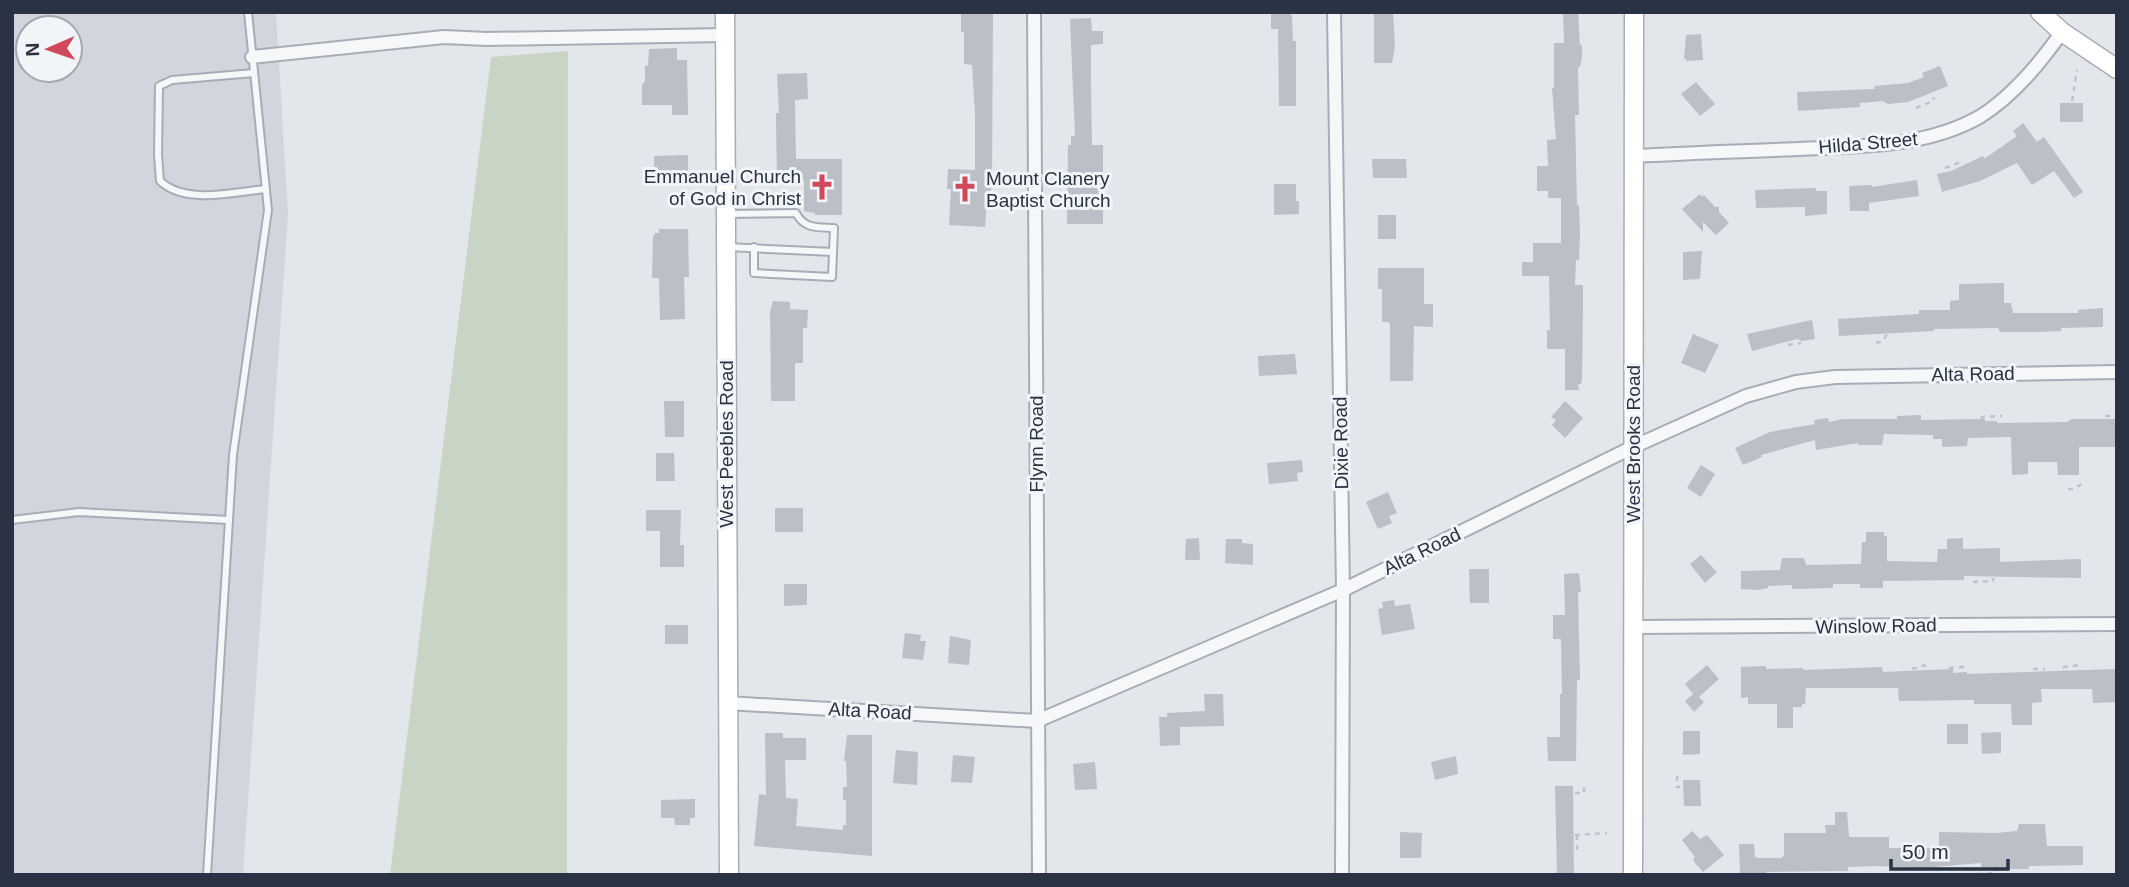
<svg xmlns="http://www.w3.org/2000/svg" width="2129" height="887" font-family="Arial,sans-serif">
  <style>
    .built { fill: #d1d5dd; fill-rule: evenodd }
    .green { fill: #c8d5c4 }
    .building { fill: #babfc8 }
    .lines { fill: none; stroke-linecap: round; stroke-linejoin: round }
    .lane-casing { stroke: #a8adb5; stroke-width: 10 }
    .street-casing { stroke: #a8adb5; stroke-width: 16 }
    .secondary-casing { stroke: #a8adb5; stroke-width: 21 }
    .path { stroke: #c0c4ca; stroke-width: 2.5; stroke-dasharray: 5 5; stroke-linecap: butt }
    .lane { stroke: #f5f7f9; stroke-width: 6 }
    .street { stroke: #f5f7f9; stroke-width: 12 }
    .secondary { stroke: #fff; stroke-width: 18 }
    .labels { text-anchor: middle; dominant-baseline: central; stroke-width: 6; stroke-linejoin: round; paint-order: stroke }
    .street-label { font-size: 19px; fill: #2a3343; stroke: #f2f5f8 }
    .poi-label { font-size: 19px; fill: #2a3343; stroke: #f2f5f8; text-anchor: end }
  </style>
  <rect width="100%" height="100%" fill="#e3e6eb"/>
  <path class="built" d="M12 12H276L288 214 243 875H12ZM28 28H70V70H28Z"/>
  <path class="green" d="M568 51 567 875H390L491 57Z"/>
  <g class="building">
    <path d="M961 12H993L992 175 991 191H988L985 227 949 225 951 189H947L948 169 975 170V114L972 65 964 64V32H961Z"/>
    <path d="M1271 12H1289L1292 16 1293 41H1296V106H1279L1278 29H1271Z"/>
    <path d="M1374 12H1393L1395 46 1392 63H1374Z"/>
    <path d="M1563 12H1578L1580 45H1582V58L1580 67H1578L1579 115H1575L1577 206 1579 205 1580 233 1579 260H1576L1575 285H1583V308L1582 380 1581 384H1578L1579 390H1565V349H1547V330H1550L1549 276H1522V262H1533V243H1561V198H1548V191H1537V166H1548L1547 140 1556 139 1552 88H1554V43H1564Z"/>
    <path d="M1091 18 1092 31H1103V44L1091 45V82L1092 145H1103V224H1067L1068 145H1071V136H1075L1070 19Z"/>
    <path d="M1701 34 1703 60 1686 61V58L1684 59 1686 35Z"/>
    <path d="M677 48V60H687L688 115H672V105H642V85L645 81V66L648 65 649 49Z"/>
    <path d="M1940 66 1948 86 1908 102 1888 104 1883 101 1860 103V107L1798 111 1797 92 1875 89 1874 86 1908 83 1924 77 1922 73Z"/>
    <path d="M807 73 808 99 795 100 796 159H842V215H815V213L804 211V181L777 180 776 122V113H779L777 74Z"/>
    <path d="M1696 82 1715 104 1700 116 1681 94Z"/>
    <rect x="2060" y="103" width="23" height="19"/>
    <path d="M2023 123 2037 142 2044 137 2083 192 2074 198 2054 171 2032 185 2017 163 1980 181 1942 192 1937 174 1951 171 1983 156 1984 159 2017 136 2013 131Z"/>
    <path d="M688 155V176L654 177V156Z"/>
    <path d="M1372 159H1406L1407 178H1373Z"/>
    <path d="M1917 180 1919 196 1869 203V211H1850L1849 186 1872 185V187Z"/>
    <path d="M1274 184H1296V201H1299V214L1274 215Z"/>
    <path d="M1816 188V191H1827V214L1805 216V207L1756 208 1755 190Z"/>
    <path d="M1700 194 1702 197 1704 195 1715 207H1719V212L1729 223 1716 235 1703 222V232L1682 209Z"/>
    <rect x="1378" y="215" width="18" height="24"/>
    <path d="M659 229H688L689 277H684L685 319 660 320 659 278H652L653 237 655 233H659Z"/>
    <path d="M1702 251 1700 279 1683 280V252Z"/>
    <path d="M1378 268H1424V304H1433V327L1414 326 1413 381H1390V326L1389 322H1382V289H1378Z"/>
    <path d="M2004 283V303H2011L2013 313H2078V310L2103 308V327L2061 328V331L2038 332H2000L1998 328 1934 329V331L1839 336 1838 319 1919 314V310H1950V301L1959 300V284Z"/>
    <path d="M773 301 790 302V309L808 310 807 328H803V363H795V401H771L770 312Z"/>
    <path d="M1812 320 1815 339 1802 341 1797 339 1752 351 1747 334Z"/>
    <path d="M1693 334 1719 345 1705 373 1681 363Z"/>
    <path d="M1295 354 1297 374 1259 376 1258 356Z"/>
    <path d="M664 401H684V437H665Z"/>
    <path d="M1565 401 1583 418 1565 438 1552 425 1556 420 1551 417Z"/>
    <path d="M1921 415V420L1985 419V421H1997V423L2067 422 2072 419H2116V447H2079V475H2058L2057 462H2028V474L2012 475 2011 437 1968 438 1967 446 1942 447V439H1933V435L1884 434 1882 445H1858V443L1816 450 1815 440 1761 455 1762 457 1743 465 1735 448 1770 432 1815 424 1814 420 1828 418 1829 422 1843 419H1897V416Z"/>
    <path d="M656 453H674L675 481H656Z"/>
    <path d="M1302 460 1303 472 1297 473 1298 481 1269 484 1267 463Z"/>
    <path d="M1701 465 1715 474 1701 497 1687 488Z"/>
    <path d="M1388 492 1397 513 1389 516 1392 523 1378 529 1366 502Z"/>
    <rect x="775" y="508" width="28" height="24"/>
    <path d="M646 510H681L680 545H684V567H660V531H646Z"/>
    <path d="M1866 532H1884V536H1887V561L1937 562 1938 549H1947V539L1963 538V549L2000 548V562L2081 559V578L1964 576V580L1883 581V588H1860V584H1833V588L1792 589V585L1768 586V588L1758 590 1741 589V571L1780 570 1782 558H1804L1806 565 1861 564 1862 542H1866Z"/>
    <path d="M1199 538 1200 560H1185L1186 539Z"/>
    <path d="M1226 539H1242V543L1253 544V565L1225 563Z"/>
    <path d="M1701 555 1717 572 1705 583 1690 564Z"/>
    <path d="M1469 569H1489V603H1470Z"/>
    <path d="M1579 573 1581 592H1578L1580 680H1577L1576 761H1548L1547 737H1560V694H1562L1561 639H1553V615H1565L1564 574Z"/>
    <path d="M784 584H807V605L784 606Z"/>
    <path d="M1394 600 1395 606 1410 604 1415 629 1382 635 1378 609 1383 608 1382 602Z"/>
    <rect x="665" y="625" width="23" height="19"/>
    <path d="M905 633 921 635 920 641H926L923 660 902 658Z"/>
    <path d="M950 636 971 640 969 665 948 663Z"/>
    <path d="M1707 665 1719 679 1699 697 1704 702 1694 712 1685 701 1693 694 1685 684Z"/>
    <path d="M1766 666V669L1803 668V670L1882 667 1883 672 1953 669V673L1967 672V674L2117 669V702L2093 703 2092 689H2041L2042 702 2032 703V725H2012L2011 704H1974V700L1899 701 1898 688H1806L1805 704H1802V707H1793V728H1777V704H1748V697L1741 698V667Z"/>
    <path d="M1204 694H1223L1224 726 1180 727V745L1160 746 1159 717H1167V713L1205 711Z"/>
    <rect x="1947" y="724" width="21" height="20"/>
    <path d="M1683 731H1700V754L1683 755Z"/>
    <path d="M2001 732V753L1982 754 1981 733Z"/>
    <path d="M765 733H783V738H806V760H785L786 798 798 799 796 826 843 830V825H846V800H843V787H847L846 761H844L847 735H872V856L754 846 759 794 766 795Z"/>
    <path d="M896 750 918 752 917 785 893 783Z"/>
    <path d="M953 755 975 757 972 783 951 782Z"/>
    <path d="M1456 756 1458 774 1435 780 1431 762Z"/>
    <path d="M1095 762 1097 789 1075 790 1073 764Z"/>
    <path d="M1683 780H1700L1701 806H1684Z"/>
    <path d="M1555 786H1573L1574 875H1557Z"/>
    <path d="M695 799V818H690V825H675L674 818H661V800Z"/>
    <path d="M1835 812H1847L1849 837H1889V848H1939V832L1997 833 2017 831 2019 824H2045L2047 846H2083V865L2029 866V869H1993V867H1981V863L1922 868 1875 866 1848 867V871L1766 872 1767 875H1740L1739 844H1754L1755 857 1758 858H1782L1784 855V833H1826L1825 825H1835Z"/>
    <path d="M1692 831 1700 839 1707 835 1724 855 1703 872 1695 863 1693 859 1695 857 1682 840Z"/>
    <path d="M1400 832 1422 833 1421 858H1400Z"/>
  </g>
  <g class="lines">
    <g class="lane-casing">
      <g id="lane">
        <path d="M254 73 172 80 159 86 158 155 160 181C186 205 233 192 266 189"/>
        <path d="M727 214 796 213C804 229 817 227 834 228L832 277 754 273V247"/>
        <path d="M727 247 833 252"/>
        <path d="M12 520 79 512 229 520"/>
        <path d="M207 875 233 455 268 210 248 12"/>
      </g>
    </g>
    <g class="street-casing">
      <g id="street">
        <path d="M1034 12 1039 875"/>
        <path d="M1334 12 1343 590 1342 875"/>
        <path d="M252 57 444 37 487 39 725 35"/>
        <path d="M1633 156C1688 153 1744 151 1799 149 1860 146 1926 148 1981 116 2014 95 2040 63 2062 32"/>
        <path d="M1635 627 2117 624"/>
        <path d="M727 703 1037 721 1343 590 1633 447 1746 396 1796 382 1835 377 2117 372"/>
      </g>
    </g>
    <g class="secondary-casing">
      <g id="secondary">
        <path d="M725 12 729 875"/>
        <path d="M2040 12 2062 32 2117 69"/>
        <path d="M1633 875 1634 12"/>
      </g>
    </g>
    <g class="path">
      <path d="M2072 101 2077 70"/>
      <path d="M1916 108 1933 101 1934 97"/>
      <path d="M1945 168 1961 162"/>
      <path d="M1876 343 1883 341 1887 334"/>
      <path d="M1788 345 1801 343"/>
      <path d="M2105 416H2117"/>
      <path d="M1982 419V417L2002 416"/>
      <path d="M2068 489H2074L2083 483"/>
      <path d="M1973 582 1993 581V578"/>
      <path d="M2063 667 2083 665"/>
      <path d="M1949 668 1964 667"/>
      <path d="M1912 669 1926 665"/>
      <path d="M2033 669H2045"/>
      <path d="M1677 776V787H1680"/>
      <path d="M1575 793H1584V782"/>
      <path d="M1575 835 1607 833"/>
      <path d="M1577 835V851"/>
      <path d="M1977 874 1995 873 1997 869"/>
    </g>
    <use href="#lane" class="lane"/>
    <use href="#street" class="street"/>
    <use href="#secondary" class="secondary"/>
  </g>
  <defs>
    <g id="church-bare" transform="scale(2.1)"><path d="M-1.2-6h2.4v3.5h3.3v2.4h-3.3V6h-2.4V-.1h-3.3v-2.4h3.3Z" fill="#d0485a" stroke="#f2f5f8" stroke-width="2.5" paint-order="stroke"/></g>
  </defs>
  <g fill-rule="evenodd">
    <use href="#church-bare" x="822" y="187"/>
    <use href="#church-bare" x="965" y="189"/>
  </g>
  <g class="labels">
    <g class="street-label">
      <text transform="translate(1868 143) rotate(-5)">Hilda Street</text>
      <text transform="translate(1973 374) rotate(-1)">Alta Road</text>
      <text transform="translate(1341 443) rotate(-91)">Dixie Road</text>
      <text transform="translate(726 444) rotate(-90)">West Peebles Road</text>
      <text transform="translate(1036 444) rotate(-90)">Flynn Road</text>
      <text transform="translate(1633 444) rotate(-90)">West Brooks Road</text>
      <text transform="translate(1422 551) rotate(-26)">Alta Road</text>
      <text transform="translate(1876 626) rotate(-1)">Winslow Road</text>
      <text transform="translate(870 711) rotate(3)">Alta Road</text>
    </g>
    <g class="poi-label">
      <text x="801" y="176">Emmanuel Church<tspan x="801" dy="22">of God in Christ</tspan></text>
      <text x="986" y="178" text-anchor="start">Mount Clanery<tspan x="986" dy="22">Baptist Church</tspan></text>
    </g>
  </g>
  <rect width="2129" height="887" fill="none" stroke="#2a3343" stroke-width="28"/>
  <g transform="translate(49 49) rotate(268)"><circle r="33" fill="#f2f5f8" stroke="#a2a7b0" stroke-width="2"/>
  <path d="M0-5L12 26L0 18L-12 26Z" fill="#d0485a"/>
  <text y="-10" font-size="19" font-weight="bold" text-anchor="middle" fill="#2a3343">N</text>
  </g>
  <path d="M1891 859v10h117v-10" fill="none" stroke="#2a3343" stroke-width="3.5"/>
  <text x="1902" y="859" font-size="21" fill="#2a3343" stroke="#f2f5f8" stroke-width="5" paint-order="stroke">50 m</text>
</svg>
